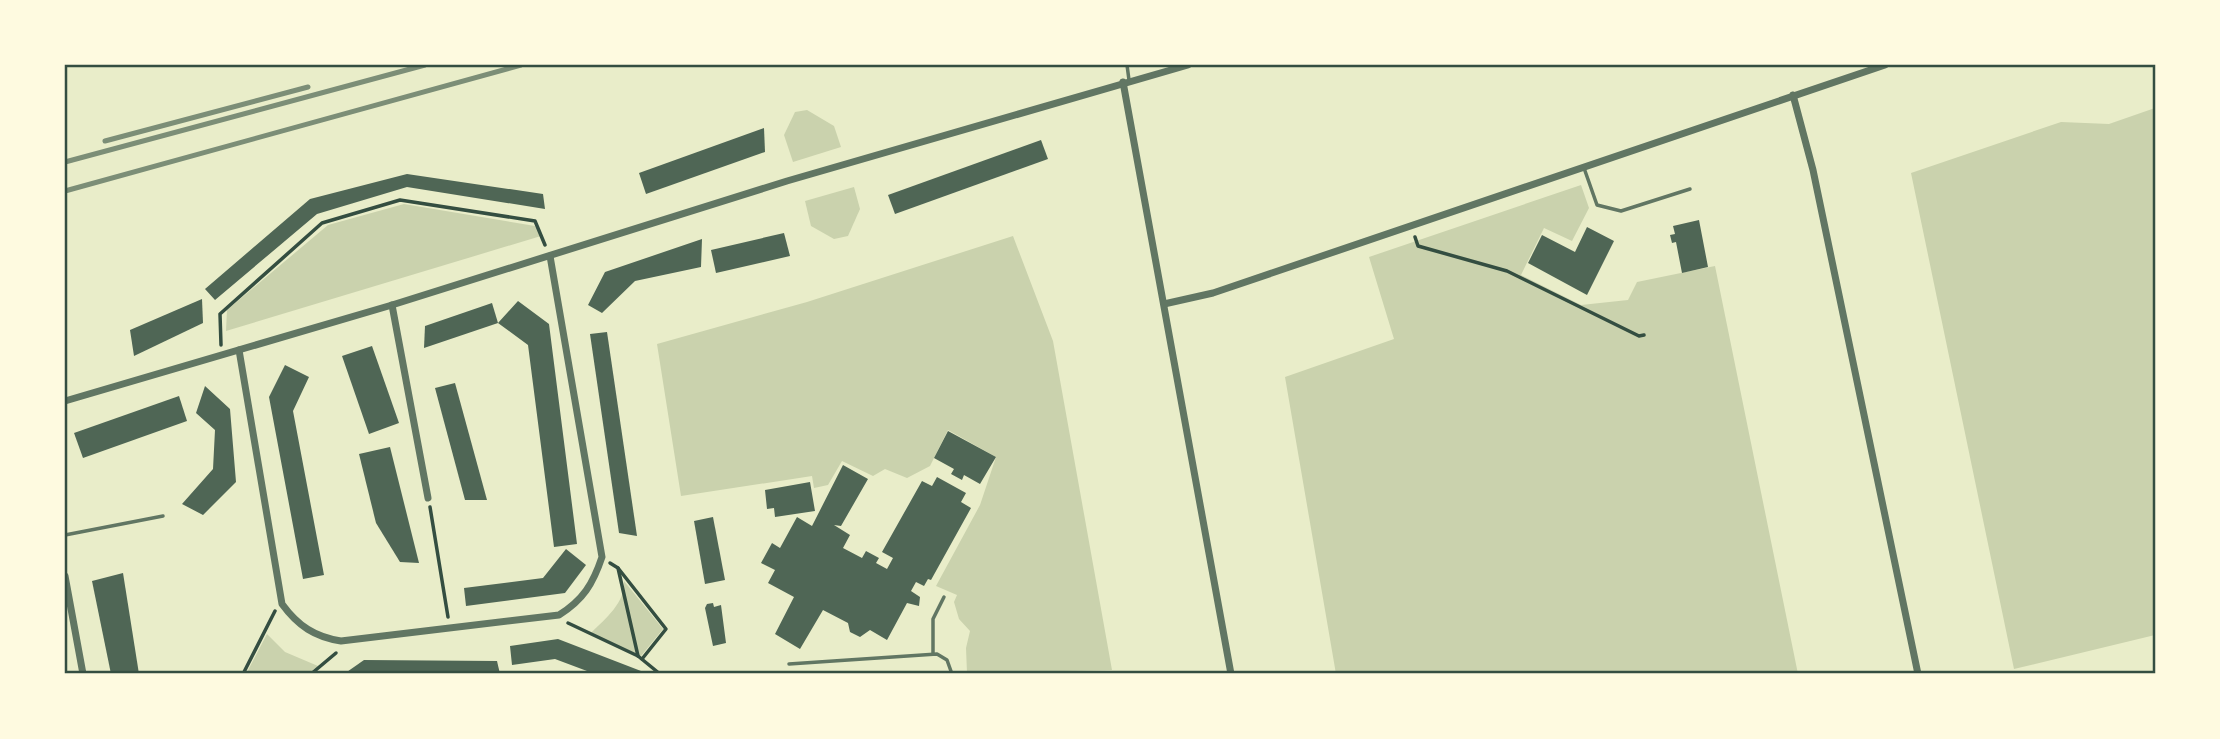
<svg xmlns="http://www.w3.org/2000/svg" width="2220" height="739" font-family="Manrope,sans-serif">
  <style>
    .green { fill: #cad2ad }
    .building { fill: #4f6655 }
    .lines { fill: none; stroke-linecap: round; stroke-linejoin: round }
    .path { stroke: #344e41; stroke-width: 3.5 }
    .service { stroke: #617663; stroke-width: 3.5 }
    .minor { stroke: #617663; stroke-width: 7 }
    .rail { stroke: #7c8e77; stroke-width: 5 }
    .neatline { fill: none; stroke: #344e41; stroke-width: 2.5 }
  </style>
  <rect width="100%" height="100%" fill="#e9edc9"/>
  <g class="green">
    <path d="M2155 108V635L2014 669 1911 173 2061 122 2109 124Z"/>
    <path d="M807 110 834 126 841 147 793 162 784 135 795 112Z"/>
    <path d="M1581 185 1589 208 1572 241 1544 228 1521 275 1581 305 1628 300 1637 282 1715 266 1798 674H1336L1285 377 1394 339 1369 257Z"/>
    <path d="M854 187 860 209 848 236 834 239 811 226 805 201Z"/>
    <path d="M404 204 535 226 541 236 226 331 227 310 328 225Z"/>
    <path d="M1013 236 1053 341 1112 670 967 673 966 648 970 631 959 619 954 602 957 595 936 586 980 505 996 457 948 430 930 466 907 478 885 469 873 476 842 461 828 485 814 488 812 476 681 496 657 344 807 302Z"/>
    <path d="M624 581 663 629 641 656 591 633C605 619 626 602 624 581Z"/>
    <path d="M267 634 285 652 318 666 308 674H246Z"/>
  </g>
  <g class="building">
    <path d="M764 128 765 152 646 194 639 173Z"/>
    <path d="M1041 140 1048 159 895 214 888 195Z"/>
    <path d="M407 174 543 194 545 209 407 187 317 214 215 300 205 289 310 199Z"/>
    <path d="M1699 220 1708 267 1682 273 1676 242 1672 243 1670 235 1675 234 1673 226Z"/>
    <path d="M1587 227 1614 241 1587 295 1528 263 1542 235 1575 252Z"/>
    <path d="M784 233 790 256 716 273 711 250Z"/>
    <path d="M702 239 701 267 635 281 602 313 588 305 605 272Z"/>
    <path d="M202 299 203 323 134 356 130 330Z"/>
    <path d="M518 301 549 324 577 544 554 547 528 345 498 323Z"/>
    <path d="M492 303 498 323 424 348 425 326Z"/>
    <path d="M607 332 637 536 619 533 590 334Z"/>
    <path d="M372 346 399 423 369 434 342 356Z"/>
    <path d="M285 365 309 377 293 411 324 575 303 579 269 397Z"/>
    <path d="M455 383 487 500H465L435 388Z"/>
    <path d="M205 386 230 409 236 482 203 515 182 504 213 469 215 430 196 413Z"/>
    <path d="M179 396 187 421 83 458 74 433Z"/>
    <path d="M948 431 996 457 980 484 964 475 962 480 951 474 954 469 934 458Z"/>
    <path d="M390 447 419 563 400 562 376 523 359 454Z"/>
    <path d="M843 465 868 479 841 526 834 525 850 535 843 548 862 558 866 551 879 558 876 563 887 569 893 558 882 552 922 481 932 486 937 477 966 493 961 502 971 508 931 580 928 579 924 586 916 582 911 591 920 597 919 606 907 603 887 640 870 630 860 637 850 632 848 623 823 610 800 649 775 634 794 597 768 583 775 570 761 563 772 543 780 548 797 517 812 526Z"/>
    <path d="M810 482 815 511 775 517 774 508 767 509 765 490Z"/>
    <path d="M713 517 725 580 705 584 694 521Z"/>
    <path d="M566 549 586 565 565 593 466 606 464 588 543 578Z"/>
    <path d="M123 573 139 674H111L92 581Z"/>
    <path d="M713 603 714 607 721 605 726 643 713 646 705 608 707 604Z"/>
    <path d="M558 639 641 671 639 674H595L555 659 512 665 510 646Z"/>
    <path d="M364 660 497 661 500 674H344Z"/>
  </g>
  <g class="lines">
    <g class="path">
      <path d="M1415 237 1418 246 1507 271 1639 336 1644 335"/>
      <path d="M221 345 220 314 322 223 400 200 535 221 545 245"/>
      <path d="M430 507 448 617"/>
      <path d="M610 563 618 568 638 656"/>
      <path d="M618 568 666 629 642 659"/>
      <path d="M568 623 638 656 660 674"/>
      <path d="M243 674 275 611"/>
      <path d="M311 674 336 653"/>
    </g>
    <g class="service">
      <path d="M1127 65 1129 80"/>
      <path d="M1584 168 1597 205 1621 211 1690 189"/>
      <path d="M65 535 163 516"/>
      <path d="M933 654V619L944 597"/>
      <path d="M789 664 937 654 947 660 952 674"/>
    </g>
    <g class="minor">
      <path d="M1123 82 1231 674"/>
      <path d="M1793 95 1813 170 1918 674"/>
      <path d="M1164 304 1213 293 1885 65"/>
      <path d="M392 305 428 498"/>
      <path d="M239 350 282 604C298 626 315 637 341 641L559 615C583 600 593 584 602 557L550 256"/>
      <path d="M65 401 392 305 787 181 1188 65"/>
      <path d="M65 576 83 674"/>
    </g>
    <g class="rail">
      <path d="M105 141 308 87"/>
      <path d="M65 162 425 65"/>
      <path d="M65 191 521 65"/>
    </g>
  </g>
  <rect width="2220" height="739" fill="none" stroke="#fefae0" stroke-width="133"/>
  <rect x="66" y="66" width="2088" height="606" class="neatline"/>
</svg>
